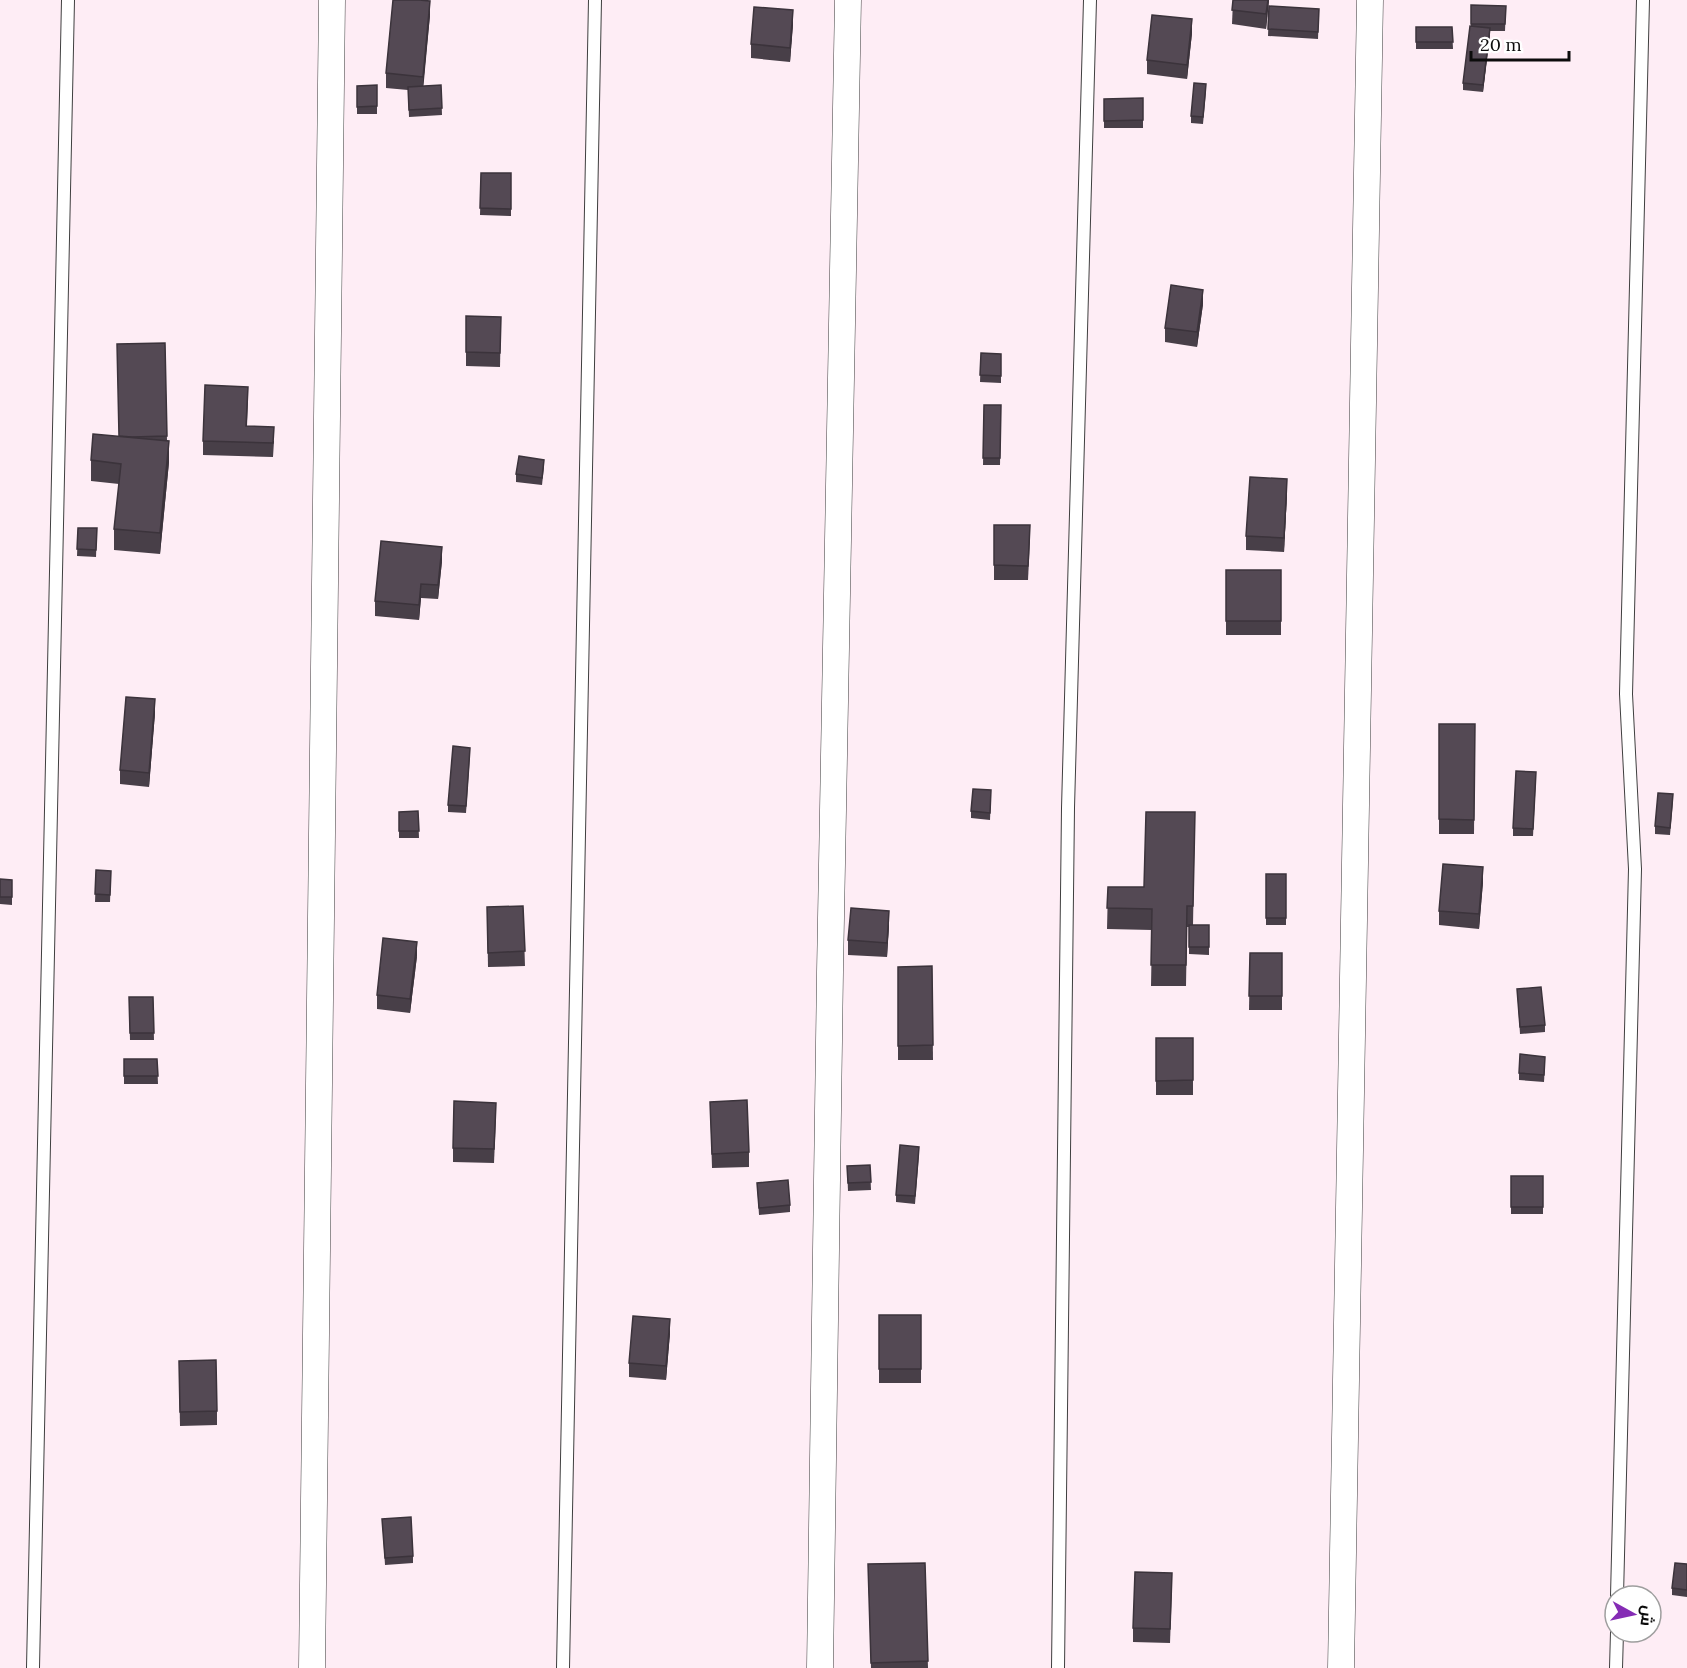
<svg xmlns="http://www.w3.org/2000/svg" width="1687" height="1668" font-family="Lora,Cairo,serif">
  <style>
    .lines { fill: none; stroke-linecap: round; stroke-linejoin: round }
    .lane-casing { stroke: #3f3f3f; stroke-width: 14 }
    .street-casing { stroke: #3f3f3f; stroke-width: 27 }
    .lane { stroke: #fff; stroke-width: 12 }
    .street { stroke: #fff; stroke-width: 26 }
    .wall { fill: #483f48 }
    .shaded-wall { fill: #3b333b }
    .building { fill: #544954; stroke: #3b333b; stroke-width: 1.5 }
  </style>
  <rect width="100%" height="100%" fill="#feedf5"/>
  <g class="lines">
    <g class="lane-casing">
      <g id="lane">
        <path d="M1617 1596 1635 869 1626 694 1643 0"/>
        <path d="M33 1668 68 0"/>
        <path d="M563 1668 595 0"/>
        <path d="M1058 1668 1068 808 1090 0"/>
        <path d="M1616 1668 1617 1632"/>
      </g>
    </g>
    <g class="street-casing">
      <g id="street">
        <path d="M312 1668 332 0"/>
        <path d="M820 1668 830 972 848 0"/>
        <path d="M1341 1668 1370 0"/>
      </g>
    </g>
    <use href="#lane" class="lane"/>
    <use href="#street" class="street"/>
  </g>
  <g class="wall">
    <path d="M1233 0H1269L1266 29 1232 24Z"/>
    <path d="M1471 5 1506 6 1505 31H1490L1483 92 1463 90V83L1471 26Z"/>
    <path d="M1269 6 1319 9 1318 39 1268 36Z"/>
    <path d="M430 15 423 86 441 85 442 115 409 117 408 90 386 88V73Z"/>
    <path d="M793 24 790 62 751 58V44Z"/>
    <path d="M1416 27H1452L1453 49H1416Z"/>
    <path d="M1192 33 1187 79 1147 74V60Z"/>
    <path d="M377 85V114H357V86Z"/>
    <path d="M1206 91 1203 124 1191 123V116Z"/>
    <path d="M1143 98V128H1104V99Z"/>
    <path d="M481 173H511V216L480 215Z"/>
    <path d="M1203 304 1197 347 1165 342V328Z"/>
    <path d="M466 316 501 317 500 367 466 366Z"/>
    <path d="M165 343 167 441 169 462 160 554 114 550V529L119 484 91 481V460L119 436Z"/>
    <path d="M981 353 1001 354V383L980 382Z"/>
    <path d="M248 401 247 426 274 441 273 457 203 455V441Z"/>
    <path d="M984 405H1001L1000 465H983Z"/>
    <path d="M544 467 542 485 516 482V474Z"/>
    <path d="M1287 494 1284 552 1246 550V536Z"/>
    <path d="M994 525 1030 540 1028 580H994Z"/>
    <path d="M78 528H97L96 557 77 556Z"/>
    <path d="M442 561 438 599 421 598 419 620 375 616V601Z"/>
    <rect x="1226" y="570" width="55" height="65"/>
    <path d="M155 713 149 787 120 784V770Z"/>
    <path d="M1439 724H1475L1474 834H1439Z"/>
    <path d="M470 755 466 813 448 812V805Z"/>
    <path d="M1536 779 1533 836H1513V828Z"/>
    <path d="M991 797 990 820 971 818V811Z"/>
    <path d="M1673 801 1670 835 1655 834V826Z"/>
    <path d="M418 811 419 838H399V812Z"/>
    <path d="M1195 812 1193 925H1209V955L1189 954V927H1187L1186 986H1151L1152 930 1107 929 1108 887H1144Z"/>
    <path d="M96 870 111 871 110 902H95Z"/>
    <rect x="1266" y="874" width="20" height="51"/>
    <path d="M0 879 12 880V905L0 904Z"/>
    <path d="M1483 882 1479 929 1439 925V911Z"/>
    <path d="M523 906 525 966 488 967 487 907Z"/>
    <path d="M889 925 887 957 848 955V940Z"/>
    <path d="M1250 953H1282V1010H1249Z"/>
    <path d="M417 956 410 1013 377 1009V995Z"/>
    <path d="M932 966 933 1060H898V967Z"/>
    <path d="M1517 989 1545 1025V1032L1520 1034Z"/>
    <path d="M129 997H153L154 1040H130Z"/>
    <rect x="1156" y="1038" width="37" height="57"/>
    <path d="M124 1059H157L158 1084H124Z"/>
    <path d="M1545 1064 1544 1082 1519 1080V1073Z"/>
    <path d="M710 1102 749 1152V1167L712 1168Z"/>
    <path d="M496 1117 494 1163 453 1162V1148Z"/>
    <path d="M919 1154 915 1204 896 1202V1195Z"/>
    <path d="M870 1165 871 1190 848 1191 847 1166Z"/>
    <rect x="1511" y="1176" width="32" height="38"/>
    <path d="M757 1183 790 1205V1212L759 1215Z"/>
    <rect x="879" y="1315" width="42" height="68"/>
    <path d="M670 1333 666 1380 629 1377V1363Z"/>
    <path d="M179 1375 217 1411V1425L180 1426Z"/>
    <path d="M382 1519 413 1556V1563L385 1565Z"/>
    <path d="M925 1563 928 1668H871L868 1564Z"/>
    <path d="M1687 1564V1597L1672 1595V1588Z"/>
    <path d="M1172 1587 1170 1643 1133 1642V1628Z"/>
  </g>
  <g class="shaded-wall">
    <path d="M1268 0H1269L1266 29V14Z"/>
    <path d="M430 1V15L423 91V77Z"/>
    <path d="M793 10V24L790 62V48Z"/>
    <path d="M1192 19V33L1187 79V65Z"/>
    <path d="M1490 28V36L1483 92V85Z"/>
    <path d="M1203 290V304L1197 347V332Z"/>
    <path d="M169 441V462L160 554V533Z"/>
    <path d="M1287 479V494L1284 552V538Z"/>
    <path d="M442 547V561L438 599V585Z"/>
    <path d="M421 584V598L419 620V605Z"/>
    <path d="M155 699V713L149 787V773Z"/>
    <path d="M1483 867V882L1479 929V914Z"/>
    <path d="M889 911V925L887 957V943Z"/>
    <path d="M417 942V956L410 1013V999Z"/>
    <path d="M670 1319V1333L666 1380V1366Z"/>
  </g>
  <g class="building">
    <path d="M393 0H419L430 1 423 77 386 73Z"/>
    <path d="M1233 0H1268L1266 14 1232 10Z"/>
    <path d="M1471 5 1506 6 1505 24H1471Z"/>
    <path d="M1269 6 1319 9 1318 32 1268 29Z"/>
    <path d="M754 7 793 10 790 48 751 44Z"/>
    <path d="M1152 15 1192 19 1187 65 1147 60Z"/>
    <path d="M1470 26 1490 28 1483 85 1463 83Z"/>
    <path d="M1416 27H1452L1453 42H1416Z"/>
    <path d="M1194 83 1206 84 1203 117 1191 116Z"/>
    <path d="M377 85V106L357 107V86Z"/>
    <path d="M441 85 442 108 409 110 408 87Z"/>
    <path d="M1143 98V120L1104 121V99Z"/>
    <path d="M481 173H511V209L480 208Z"/>
    <path d="M1171 285 1203 290 1197 332 1165 328Z"/>
    <path d="M466 316 501 317 500 353 466 352Z"/>
    <path d="M165 343 167 436 132 437 119 436 117 344Z"/>
    <path d="M981 353 1001 354V376L980 375Z"/>
    <path d="M205 385 248 387 246 426 274 427 273 443 203 441Z"/>
    <path d="M984 405H1001L1000 458H983Z"/>
    <path d="M93 434 169 441 160 533 114 529 121 464 91 460Z"/>
    <path d="M519 456 544 460 542 478 516 474Z"/>
    <path d="M1250 477 1287 479 1284 538 1246 536Z"/>
    <path d="M994 525H1030L1028 566 994 565Z"/>
    <path d="M78 528H97L96 550 77 549Z"/>
    <path d="M381 541 442 547 438 585 421 584 419 605 375 601Z"/>
    <rect x="1226" y="570" width="55" height="51"/>
    <path d="M126 697 155 699 149 773 120 770Z"/>
    <path d="M1439 724H1475L1474 820 1439 819Z"/>
    <path d="M453 746 470 748 466 806 448 805Z"/>
    <path d="M1516 771 1536 772 1533 829 1513 828Z"/>
    <path d="M973 789 991 790 990 813 971 811Z"/>
    <path d="M1658 793 1673 794 1670 828 1655 826Z"/>
    <path d="M418 811 419 831H399V812Z"/>
    <path d="M1146 812H1195L1193 906H1187L1186 965H1151L1152 909 1107 908 1108 887H1144Z"/>
    <path d="M1443 864 1483 867 1479 914 1439 911Z"/>
    <path d="M96 870 111 871 110 895 95 894Z"/>
    <rect x="1266" y="874" width="20" height="44"/>
    <path d="M0 879 12 880V897H0Z"/>
    <path d="M523 906 525 951 488 953 487 907Z"/>
    <path d="M851 908 889 911 887 943 848 940Z"/>
    <rect x="1189" y="925" width="20" height="22"/>
    <path d="M383 938 417 942 410 999 377 995Z"/>
    <path d="M1250 953H1282V996H1249Z"/>
    <path d="M932 966 933 1045 898 1046V967Z"/>
    <path d="M1541 987 1545 1025 1520 1027 1517 989Z"/>
    <path d="M129 997H153L154 1033H130Z"/>
    <path d="M1156 1038H1193V1080L1156 1081Z"/>
    <path d="M1520 1054 1545 1057 1544 1075 1519 1073Z"/>
    <path d="M124 1059H157L158 1076H124Z"/>
    <path d="M747 1100 749 1152 712 1154 710 1102Z"/>
    <path d="M454 1101 496 1103 494 1149 453 1148Z"/>
    <path d="M900 1145 919 1147 915 1196 896 1195Z"/>
    <path d="M870 1165 871 1182 848 1183 847 1166Z"/>
    <rect x="1511" y="1176" width="32" height="31"/>
    <path d="M788 1180 790 1205 759 1208 757 1183Z"/>
    <rect x="879" y="1315" width="42" height="54"/>
    <path d="M633 1316 670 1319 666 1366 629 1363Z"/>
    <path d="M216 1360 217 1411 180 1412 179 1361Z"/>
    <path d="M411 1517 413 1556 385 1558 382 1519Z"/>
    <path d="M925 1563 928 1661 871 1663 868 1564Z"/>
    <path d="M1675 1563 1687 1564V1590L1672 1588Z"/>
    <path d="M1135 1572 1172 1573 1170 1629 1133 1628Z"/>
  </g>
  <g transform="translate(1633 1614) rotate(98)"><circle r="28" fill="#ffffff" stroke="#9e9e9e" stroke-width="1.5"/>
  <path d="M0-4.5L10 22L0 15L-10 22Z" fill="#852cb5"/>
  <text y="-9" font-size="16" font-weight="bold" text-anchor="middle" fill="#0c0c0c">ش</text>
  </g>
  <path d="M1471 51v9h98v-9" fill="none" stroke="#0c0c0c" stroke-width="3"/>
  <text x="1480" y="51" font-size="18" fill="#0c0c0c" stroke="#ffffff" stroke-width="4.5" paint-order="stroke">20 m</text>
</svg>
